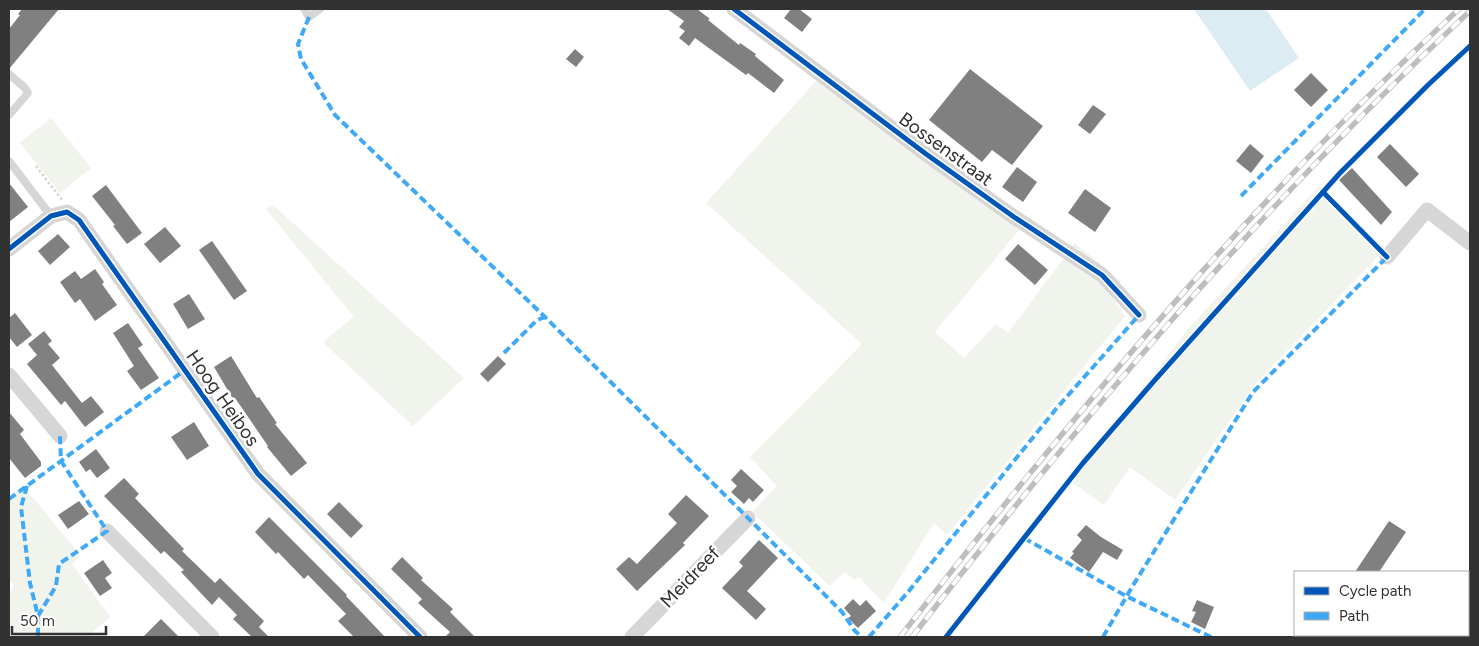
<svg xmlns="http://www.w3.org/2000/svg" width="1479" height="646" font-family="Figtree,sans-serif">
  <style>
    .green { fill: #f1f4ec }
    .water { fill: #dcecf3 }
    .building { fill: #808080 }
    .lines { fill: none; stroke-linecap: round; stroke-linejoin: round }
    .path { stroke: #d5d5d5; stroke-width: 2.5; stroke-dasharray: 2.5 2.5; stroke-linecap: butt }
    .service { stroke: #d6d6d6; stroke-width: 8 }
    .minor { stroke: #d6d6d6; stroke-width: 15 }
    .rail-casing { stroke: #bebebe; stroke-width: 5.5 }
    .rail { stroke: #fff; stroke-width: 4; stroke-dasharray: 11; stroke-linecap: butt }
    .quiet { stroke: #3fa9f5; stroke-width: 4; stroke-dasharray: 8 4; stroke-linecap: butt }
    .cycleway-casing { stroke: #fff; stroke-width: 8 }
    .cycleway { stroke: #0057b8; stroke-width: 5 }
    .labels { text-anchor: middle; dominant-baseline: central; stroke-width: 5; stroke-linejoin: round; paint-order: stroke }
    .street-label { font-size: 19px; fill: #323232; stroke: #fff }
  </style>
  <rect width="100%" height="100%" fill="#fff"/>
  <g class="green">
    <path d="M818 79 1019 230 935 332 964 358 996 324 1008 333 1075 243 1121 281 1110 294 1125 316 947 535 934 523 884 603 859 577 854 580 845 572 830 586 752 512 777 486 750 457 862 344 706 203Z"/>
    <path d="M51 118 91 168 60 193 20 143Z"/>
    <path d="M1319 186 1383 251 1255 384 1175 500 1130 467 1104 505 1071 482 1189 328Z"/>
    <path d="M273 205 464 378 413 426 323 342 354 317 266 209Z"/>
    <path d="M24 487 81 556 72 564 110 617 87 637H14L9 630V595L14 585 9 579V499Z"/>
  </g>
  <path class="water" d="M1194 9H1266L1299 58 1250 91Z"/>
  <g class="building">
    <path d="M22 9H59L9 69V29L20 15 18 14Z"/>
    <path d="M667 9H697L710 19 708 20 739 45 740 43 756 54 755 56 784 80 774 93 748 73 746 75 695 38 689 46 679 38 685 31 679 27 684 21Z"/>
    <path d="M791 9H799L812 19 802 32 784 18Z"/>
    <path d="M575 49 584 57 576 67 566 59Z"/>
    <path d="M970 69 1043 126 1012 165 992 150 982 162 929 120Z"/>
    <path d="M1311 73 1328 90 1311 107 1294 90Z"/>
    <path d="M1093 105 1106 114 1090 134 1078 125Z"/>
    <path d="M1250 144 1264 156 1251 173 1236 161Z"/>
    <path d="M1390 144 1419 174 1406 187 1377 157Z"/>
    <path d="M1017 167 1037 182 1023 202 1002 187Z"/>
    <path d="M1352 168 1392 212 1381 225 1339 180Z"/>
    <path d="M9 183 28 207 9 222Z"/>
    <path d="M106 185 142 233 127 244 113 226 115 225 92 196Z"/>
    <path d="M1085 189 1111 208 1095 232 1068 213Z"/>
    <path d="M165 227 181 246 160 263 144 244Z"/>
    <path d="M58 234 70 247 50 265 38 251Z"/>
    <path d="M212 241 247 291 234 300 199 250Z"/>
    <path d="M1018 244 1048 270 1035 285 1005 259Z"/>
    <path d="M95 269 104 282 102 284 117 305 95 321 80 299 75 303 60 282 75 271 81 279Z"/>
    <path d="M189 294 205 319 188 329 173 304Z"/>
    <path d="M15 313 32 335 17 347 9 337V318Z"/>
    <path d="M128 323 143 345 138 348 159 378 141 390 127 371 134 366 113 333Z"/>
    <path d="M44 331 52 341 48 344 60 358 52 365 82 403 91 396 104 412 85 427 65 401 61 405 27 364 37 355 28 344Z"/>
    <path d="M231 356 257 398 259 397 277 423 275 424 307 463 291 476 267 447 268 446 235 398 233 399 214 367Z"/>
    <path d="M498 356 506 364 488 382 480 374Z"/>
    <path d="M9 412 24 430 20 434 41 462V466L25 478 9 458Z"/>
    <path d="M194 422 209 446 187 460 171 437Z"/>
    <path d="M96 449 110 468 97 478 90 469 86 472 79 462Z"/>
    <path d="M741 469 764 490 753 502 749 498 744 504 731 492 737 486 731 480Z"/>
    <path d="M124 478 139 494 135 498 184 549 182 551 215 583 220 578 264 621 259 627 269 637H252L233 619 237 615 219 597 212 605 181 572 184 570 164 551 161 554 104 496Z"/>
    <path d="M686 495 709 516 683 543 685 545 637 591 616 569 629 557 637 564 677 523 668 514Z"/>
    <path d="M79 501 89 514 68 529 58 515Z"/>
    <path d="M339 502 363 526 351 538 327 514Z"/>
    <path d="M269 517 347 595 346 596 385 637H354L338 621 346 614 308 575 304 579 278 552 276 554 255 532Z"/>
    <path d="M1389 521 1406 532 1379 572H1355Z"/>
    <path d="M1086 525 1101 537 1123 550 1117 560 1103 552 1089 572 1070 558 1074 553 1072 552 1082 540 1077 535Z"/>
    <path d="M759 540 778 558 747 591 766 609 756 620 722 588 743 566 739 562Z"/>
    <path d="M402 557 423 578 421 580 453 609 450 612 475 637H445L450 632 418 603 422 599 391 569Z"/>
    <path d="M103 560 112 573 105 578 112 588 100 596 84 573Z"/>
    <path d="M853 599 860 606 866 600 876 611 858 628 848 618 851 616 844 608Z"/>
    <path d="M1197 600 1214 607 1205 629 1191 622 1196 612 1192 611Z"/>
    <path d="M161 619 179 637H143Z"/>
  </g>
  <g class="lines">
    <path class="path" d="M36 166 62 200"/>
    <g class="service">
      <path d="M304 9 309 17 320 9"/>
      <path d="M9 74 25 88 28 93 9 115"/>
      <path d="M9 161 51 216"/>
    </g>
    <g class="minor">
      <path d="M734 9 926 154 1014 217 1102 275 1139 315"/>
      <path d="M9 249 51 216 67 212 79 220 258 474 420 637"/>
      <path d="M1387 257 1427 210 1470 243"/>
      <path d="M9 375 60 436"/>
      <path d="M107 531 212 637"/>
      <path d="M632 637 748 518"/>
    </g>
    <g class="rail-casing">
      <g id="rail">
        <path d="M900 637C1072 415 1253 200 1459 9"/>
        <path d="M912 637C1083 416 1265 202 1470 11"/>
      </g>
    </g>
    <use href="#rail" class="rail"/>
    <g class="quiet">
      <path d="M309 17 298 44 301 59 335 115 545 317 748 518 842 612 855 631 862 637"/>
      <path d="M1241 196 1425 9"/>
      <path d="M504 353 537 320 545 317"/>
      <path d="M27 486 21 507 30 583 38 616V637"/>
      <path d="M9 499 185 370"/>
      <path d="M1024 538 1126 596 1211 637"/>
      <path d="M38 616 56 586 59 564 107 531 61 461 60 436"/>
      <path d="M869 637 908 592 1056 409 1139 315"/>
      <path d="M1103 637 1132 587 1253 392 1387 257"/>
    </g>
    <g class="cycleway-casing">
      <g id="cycleway">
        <path d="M734 9 926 154 1014 217 1102 275 1139 315"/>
        <path d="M1323 192 1387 257"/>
        <path d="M9 249 51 216 67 212 79 220 258 474 420 637"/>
        <path d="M946 637 1083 463 1154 381 1340 173 1428 85 1470 46"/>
      </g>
    </g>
    <use href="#cycleway" class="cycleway"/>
  </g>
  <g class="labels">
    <g class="street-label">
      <text transform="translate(946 149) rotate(36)">Bossenstraat</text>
      <text transform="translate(223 398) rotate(55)">Hoog Heibos</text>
      <text transform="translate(690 577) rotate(-46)">Meidreef</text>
    </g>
  </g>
  <rect width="1479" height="646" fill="none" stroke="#323232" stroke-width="20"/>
  <rect x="1294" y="571" width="175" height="65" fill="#ffffff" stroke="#adadad"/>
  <rect x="1304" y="587" width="25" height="8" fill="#0057b8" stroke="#adadad"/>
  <text x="1339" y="596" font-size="15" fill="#323232">Cycle path</text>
  <rect x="1304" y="612" width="25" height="8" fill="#3fa9f5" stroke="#adadad"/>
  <text x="1339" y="621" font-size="15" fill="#323232">Path</text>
  <path d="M12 626v8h94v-8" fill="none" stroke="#323232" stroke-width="2.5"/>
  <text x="20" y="626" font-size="15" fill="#323232" stroke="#ffffff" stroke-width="4" paint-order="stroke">50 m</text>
</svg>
